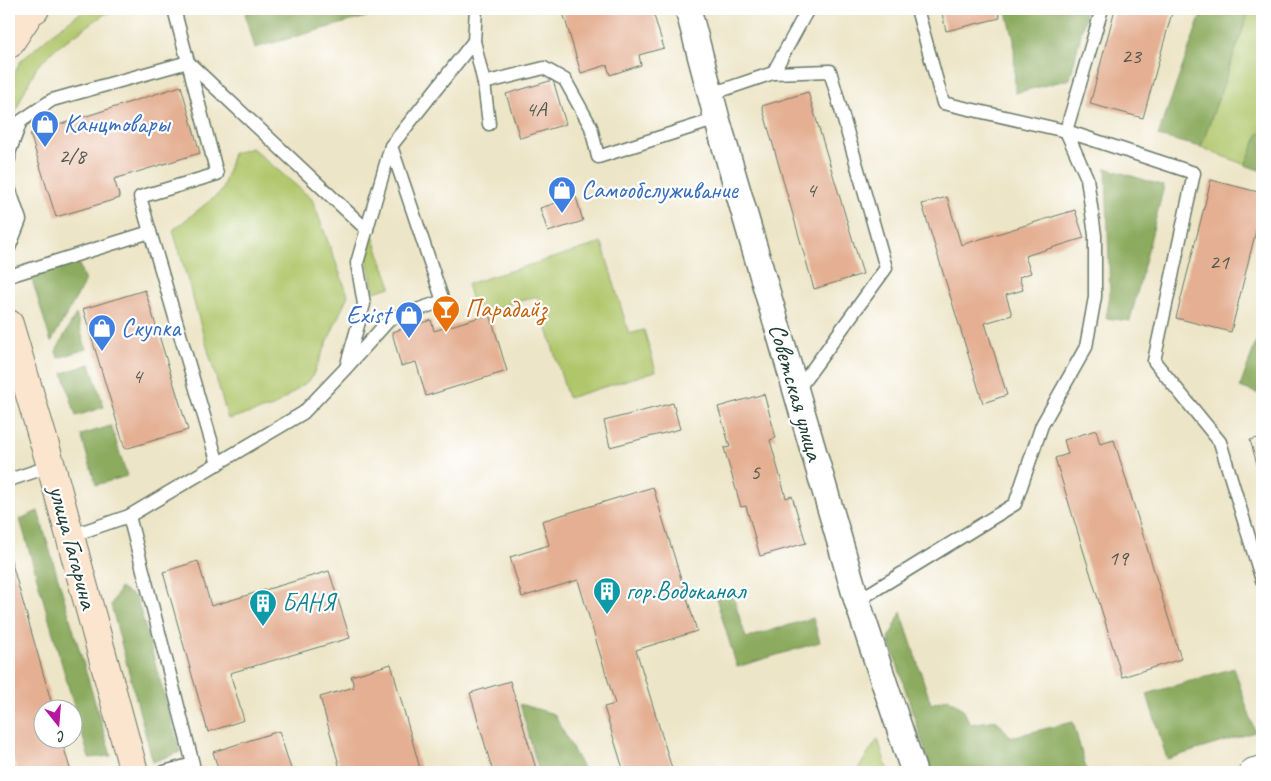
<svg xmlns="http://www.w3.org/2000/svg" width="1271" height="781" font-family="Caveat,sans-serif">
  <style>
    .green { fill: #b0c66b; stroke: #688250 }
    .forest { fill: #8cab5f; stroke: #56744a }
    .building { fill: #e4af92 }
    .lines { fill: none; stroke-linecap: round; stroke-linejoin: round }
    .service-casing { stroke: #677867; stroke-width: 15 }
    .minor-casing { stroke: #677867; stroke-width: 28 }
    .tertiary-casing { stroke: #677867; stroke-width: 30 }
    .secondary-casing { stroke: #677867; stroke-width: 30 }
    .service { stroke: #fff; stroke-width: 12 }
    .minor { stroke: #fff; stroke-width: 25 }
    .tertiary { stroke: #fff; stroke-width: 28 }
    .secondary { stroke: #fbe5cf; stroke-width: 28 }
    .labels { text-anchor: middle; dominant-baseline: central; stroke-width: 4.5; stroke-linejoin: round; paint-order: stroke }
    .number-label { font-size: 22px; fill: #505a4c }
    .shop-label { font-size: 25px; fill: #366cbe; stroke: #fff; text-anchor: start }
    .food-label { font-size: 25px; fill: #c56008; stroke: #fff; text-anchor: start }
    .street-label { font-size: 25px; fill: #1f3d34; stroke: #fff }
    .culture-label { font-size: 25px; fill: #0d838f; stroke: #fff; text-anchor: start }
  </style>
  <rect width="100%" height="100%" fill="#fff"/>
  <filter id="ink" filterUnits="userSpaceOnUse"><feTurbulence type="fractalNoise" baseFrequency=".02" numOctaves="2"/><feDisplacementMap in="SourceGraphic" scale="10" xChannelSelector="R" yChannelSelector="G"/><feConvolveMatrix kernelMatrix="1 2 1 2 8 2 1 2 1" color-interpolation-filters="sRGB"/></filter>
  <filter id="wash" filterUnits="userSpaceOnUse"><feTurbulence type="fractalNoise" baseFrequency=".0096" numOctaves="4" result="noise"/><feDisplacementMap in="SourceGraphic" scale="20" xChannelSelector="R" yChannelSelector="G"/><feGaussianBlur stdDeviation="1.12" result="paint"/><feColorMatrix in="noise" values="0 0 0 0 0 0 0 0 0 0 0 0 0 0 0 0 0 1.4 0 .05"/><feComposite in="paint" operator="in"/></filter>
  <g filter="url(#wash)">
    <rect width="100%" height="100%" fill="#ede5c7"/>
    <g class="green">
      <path d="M86 9H126L105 14 57 47 36 68 22 96 9 128V84L20 62 55 31Z"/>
      <path d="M1250 9H1262V134H1259L1245 165 1201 147Z"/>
      <path d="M252 148 312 199 348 295 311 379 273 407 228 419 173 230 222 191 233 153Z"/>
      <path d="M373 236 391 287 374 292 363 240Z"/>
      <path d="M602 243 629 334 644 330 656 371 568 398 537 296 476 314 467 284Z"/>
      <path d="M878 739 888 772H856Z"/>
    </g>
    <g class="forest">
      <path d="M259 9H394L255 48 245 13Z"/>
      <path d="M1006 9H1087L1070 79 1015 93 1014 40Z"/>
      <path d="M1203 9H1250L1201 147 1158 136Z"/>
      <path d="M1259 133 1262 134V171L1245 165Z"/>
      <path d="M1106 168 1164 186 1130 321 1106 318 1110 295Z"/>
      <path d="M77 258 85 282 51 342 30 273Z"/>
      <path d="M76 314 86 349 58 358 56 351Z"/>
      <path d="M1262 325V395L1240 387Z"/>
      <path d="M90 364 104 407 76 416 63 373Z"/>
      <path d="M111 426 127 476 96 485 81 435Z"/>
      <path d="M38 511 111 756 89 758 20 519Z"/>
      <path d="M120 588 137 598 180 752 153 762 111 605Z"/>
      <path d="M732 593 746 638 813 618 820 642 737 667 716 598Z"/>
      <path d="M901 612 931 704 948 698 963 709 970 724 996 720 1011 737 1073 722 1087 772H932L889 639Z"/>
      <path d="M1234 668 1255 732 1167 759 1147 694Z"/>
      <path d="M520 704 554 714 585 772H539Z"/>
    </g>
    <g id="blocks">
      <g class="building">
        <path d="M562 9H652L664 48 639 55 641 65 610 75 607 65 581 73Z"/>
        <path d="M941 9H997L1000 18 946 31Z"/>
        <path d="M1115 9H1173L1143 118 1090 104Z"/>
        <path d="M553 80 566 124 520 138 506 94Z"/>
        <path d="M181 86 200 153 114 179 120 198 56 217 30 134Z"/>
        <path d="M808 92 863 274 814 289 762 106Z"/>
        <path d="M1211 180 1262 193V206L1231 332 1176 318Z"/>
        <path d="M576 197 583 221 548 232 540 208Z"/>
        <path d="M947 197 961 245 1075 210 1084 238 1025 256 1031 273 1019 277 1023 290 1006 295 1012 315 985 323 1007 395 983 403 922 204Z"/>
        <path d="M145 290 188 430 125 449 83 309Z"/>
        <path d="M490 314 507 371 426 396 416 362 401 366 392 332 431 320 434 331Z"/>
        <path d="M764 394 776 438 770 440 786 498 792 496 806 543 760 556 746 506 741 507 724 448 730 447 718 407Z"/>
        <path d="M673 403 680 429 610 447 604 421Z"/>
        <path d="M1096 430 1100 444 1114 440 1181 659 1122 677 1055 458 1068 454 1064 440Z"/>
        <path d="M1262 437V481L1250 440Z"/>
        <path d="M653 487 697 631 636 650 673 772H624L604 707 615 704 578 580 522 597 510 557 549 545 542 521Z"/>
        <path d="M9 553 53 708H42V738H61L71 772H17L9 743Z"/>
        <path d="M198 561 211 606 329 571 350 638 230 673 244 720 208 732 163 572Z"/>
        <path d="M391 664 421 772H341L320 697 354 687 351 676Z"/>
        <path d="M510 681 537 772H493L470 693Z"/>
        <path d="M279 731 292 772H219L213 752Z"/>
      </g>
    </g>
  </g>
  <g filter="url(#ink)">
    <use href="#blocks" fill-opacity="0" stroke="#677867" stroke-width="1"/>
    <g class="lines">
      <g class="service-casing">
        <g id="service">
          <path d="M174 9 188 62 367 230"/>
          <path d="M476 9 474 41 484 83 489 124"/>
          <path d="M917 9 943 103 1066 131 1194 173 1154 361 1220 442 1262 580"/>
          <path d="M773 73 830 71 886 268 796 392"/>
          <path d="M484 83 544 68 565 80 591 127 598 157 717 119"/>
          <path d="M711 94 773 73 808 9"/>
          <path d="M9 159V153L21 121 52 100 188 62 217 174 140 197 150 232"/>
          <path d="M9 188 20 220 9 248"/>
          <path d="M9 276 150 232 218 464"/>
          <path d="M347 364 364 304 357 263 391 146"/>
          <path d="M9 480 51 466"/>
          <path d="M129 516 193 764 164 772"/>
          <path d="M70 536 129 516 303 413 346 368 390 319 443 301 391 146 474 41"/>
          <path d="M857 601 1015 504 1042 425 1086 347 1095 297V235L1087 178 1066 131 1102 9"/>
        </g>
      </g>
      <g class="minor-casing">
        <path id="minor" d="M688 9 717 119 857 601 914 772"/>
      </g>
      <g class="tertiary-casing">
        <path id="tertiary" d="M1254 772 1262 770"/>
      </g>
      <g class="secondary-casing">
        <g id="secondary">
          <path d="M9 44 30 12 35 9"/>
          <path d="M9 324 51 466 134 772"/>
        </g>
      </g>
      <use href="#service" class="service"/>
      <use href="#minor" class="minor"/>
      <use href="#tertiary" class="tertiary"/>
      <use href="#secondary" class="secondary"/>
    </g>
  </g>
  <defs>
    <g id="shop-pin" transform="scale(1.4375)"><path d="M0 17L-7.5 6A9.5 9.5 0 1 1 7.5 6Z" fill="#3f7fe0" stroke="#fff"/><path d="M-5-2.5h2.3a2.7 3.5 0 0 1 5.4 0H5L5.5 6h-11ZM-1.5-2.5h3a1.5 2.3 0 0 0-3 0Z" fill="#fff"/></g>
    <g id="bar-pin" transform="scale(1.4375)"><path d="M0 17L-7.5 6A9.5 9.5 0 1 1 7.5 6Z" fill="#e8710a" stroke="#fff"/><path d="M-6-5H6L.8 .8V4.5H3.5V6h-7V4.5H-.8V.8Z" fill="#fff"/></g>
    <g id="building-pin" transform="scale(1.4375)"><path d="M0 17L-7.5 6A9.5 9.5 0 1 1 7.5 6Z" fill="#0f9aa8" stroke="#fff"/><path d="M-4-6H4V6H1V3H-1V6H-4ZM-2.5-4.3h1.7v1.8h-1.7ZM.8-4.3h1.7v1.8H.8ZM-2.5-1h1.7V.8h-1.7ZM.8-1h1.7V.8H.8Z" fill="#fff"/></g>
  </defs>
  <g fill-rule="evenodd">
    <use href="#shop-pin" x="45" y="124"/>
    <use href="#shop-pin" x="562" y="190"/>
    <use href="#bar-pin" x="446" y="309"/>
    <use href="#shop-pin" x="409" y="315"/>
    <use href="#shop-pin" x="102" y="328"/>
    <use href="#building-pin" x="607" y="591"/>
    <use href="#building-pin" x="263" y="603"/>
  </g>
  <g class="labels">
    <g class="number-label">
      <text x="1131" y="56">23</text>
      <text x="536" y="109">4А</text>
      <text x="72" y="156">2/8</text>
      <text x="811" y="190">4</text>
      <text x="1219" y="262">21</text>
      <text x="137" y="376">4</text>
      <text x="755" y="472">5</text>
      <text x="1118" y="558">19</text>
    </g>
    <g class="shop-label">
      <text x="64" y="124">Канцтовары</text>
      <text x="581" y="190">Самообслуживание</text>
      <text x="390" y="315" text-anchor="end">Exist</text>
      <text x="121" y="328">Скупка</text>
    </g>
    <g class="food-label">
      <text x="465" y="309">Парадайз</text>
    </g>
    <g class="street-label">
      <text transform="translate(796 392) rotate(74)">Советская улица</text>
      <text transform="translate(73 547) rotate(75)">улица Гагарина</text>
    </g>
    <g class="culture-label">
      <text x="626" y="591">гор.Водоканал</text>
      <text x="282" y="603">БАНЯ</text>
    </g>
  </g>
  <rect width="1271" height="781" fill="none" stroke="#fff" stroke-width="30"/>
  <g transform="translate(58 724) rotate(163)"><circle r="24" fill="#ffffff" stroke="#a5b1ae"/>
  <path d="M0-4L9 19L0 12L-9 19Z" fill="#b5179e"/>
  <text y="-8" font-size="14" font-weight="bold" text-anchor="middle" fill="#1f3d34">С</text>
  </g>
</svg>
